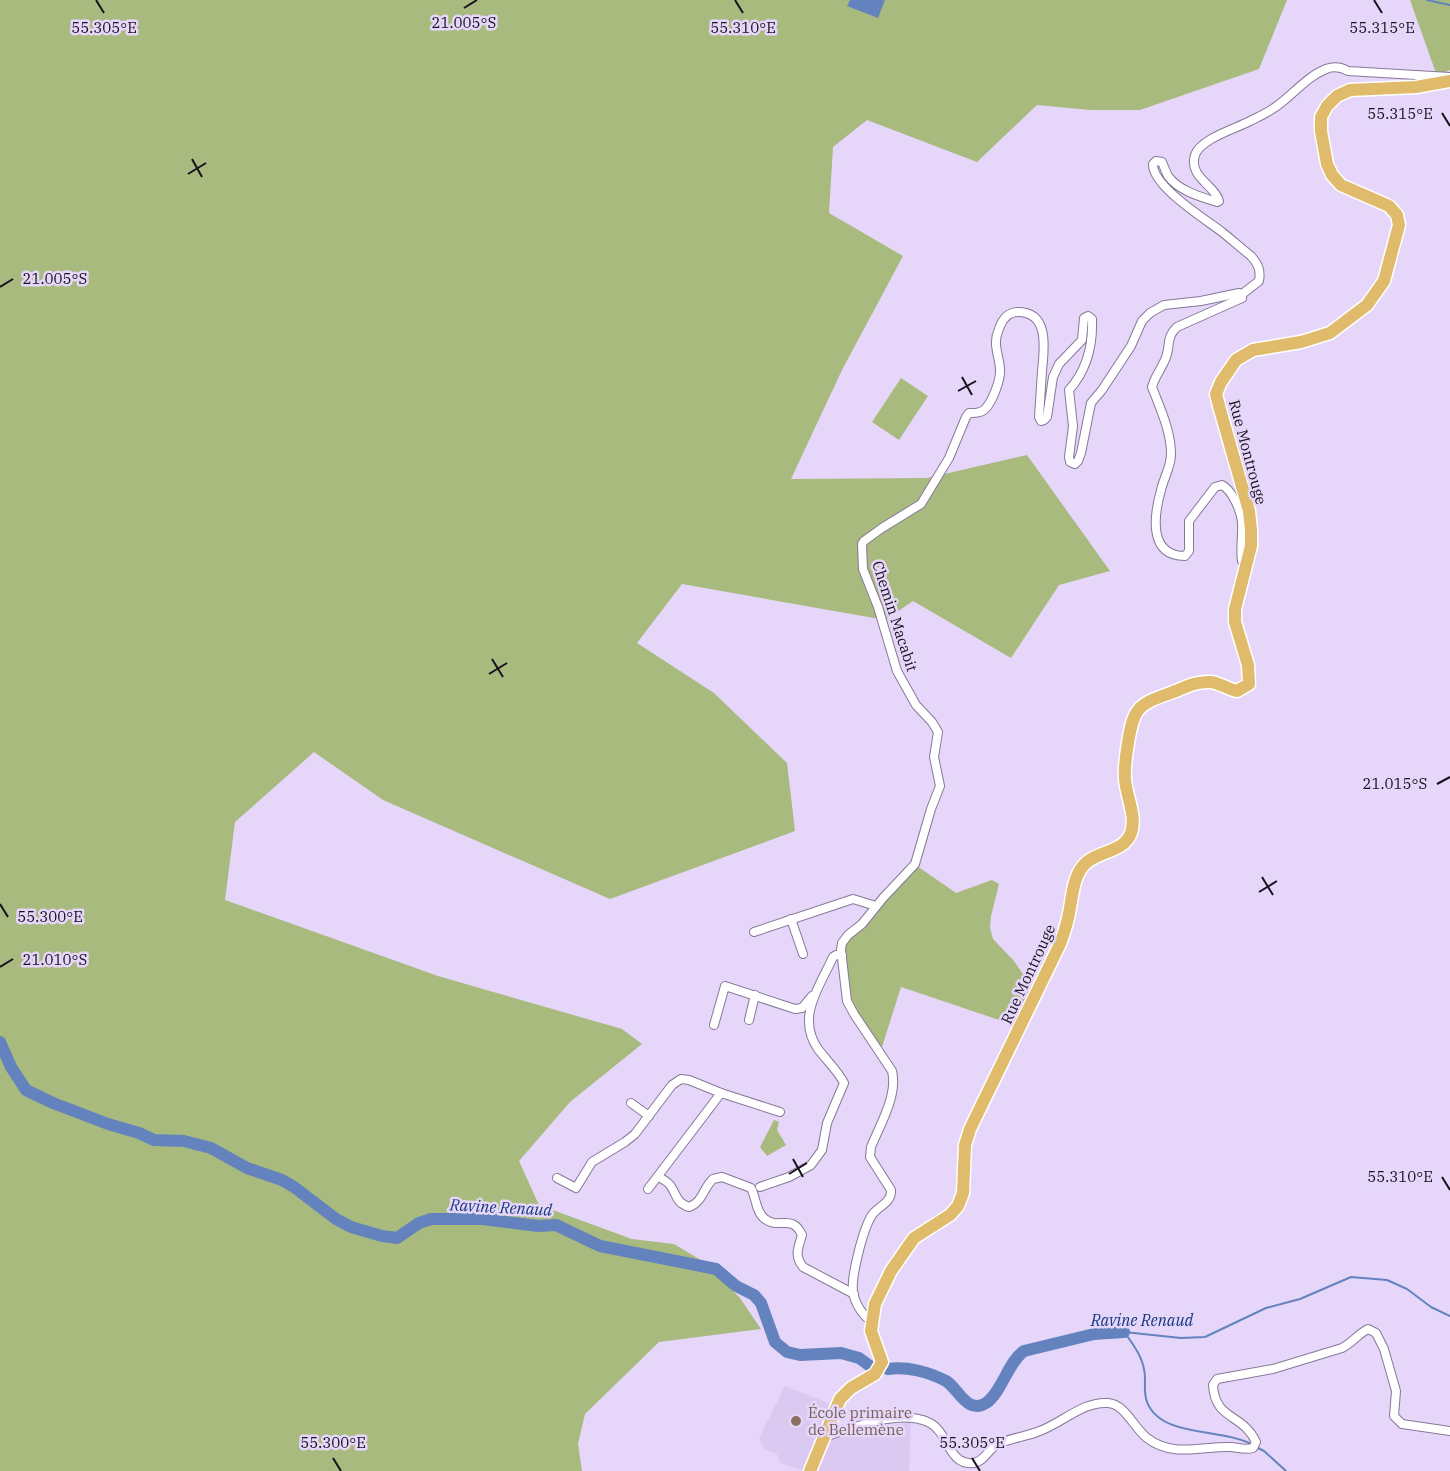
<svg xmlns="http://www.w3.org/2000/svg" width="1450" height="1471" font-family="'IBM Plex Serif',serif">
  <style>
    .built { fill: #dbc9f2 }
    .green { fill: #a8ba7e }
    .water { fill: #6483be }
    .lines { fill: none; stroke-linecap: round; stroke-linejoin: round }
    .stream { stroke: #6483be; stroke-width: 2 }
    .river { stroke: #6483be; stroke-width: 12 }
    .street-casing { stroke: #867897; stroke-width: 10 }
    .primary-casing { stroke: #fff; stroke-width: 15 }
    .street { stroke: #fff; stroke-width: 8 }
    .primary { stroke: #e0bb6b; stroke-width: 12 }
    .ticks { fill: none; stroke: #16111c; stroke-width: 2 }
    .education-dot { fill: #8d6e63; stroke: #e6d7fa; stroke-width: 2 }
    .labels { text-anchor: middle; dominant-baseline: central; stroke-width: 5; stroke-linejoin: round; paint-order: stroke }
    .street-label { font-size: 15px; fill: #16111c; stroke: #e6d7fa }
    .education-label { font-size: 15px; fill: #785e54; stroke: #e6d7fa; text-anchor: start }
    .water-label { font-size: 16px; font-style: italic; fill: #173880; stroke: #e6d7fa }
    .ticks-label { font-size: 15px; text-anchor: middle; fill: #16111c; stroke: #e6d7fa; stroke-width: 5; stroke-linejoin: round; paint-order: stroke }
  </style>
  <rect width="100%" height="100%" fill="#e6d7fa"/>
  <g class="built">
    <path d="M785 1386 831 1404 805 1471 780 1463 777 1454 764 1449 759 1438Z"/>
    <path d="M911 1422 909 1471H817L827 1441 856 1431Z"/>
  </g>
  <g class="green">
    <path d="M0 0H1287L1259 69 1140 110H1090L1037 105 977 162 867 120 833 147 829 213 903 256 842 370 791 479 927 478 1027 455 1110 571 1059 585 1011 658 913 601 885 620 682 584 637 643 714 693 787 763 795 831 610 899 383 800 314 752 235 822 225 900 438 976 622 1029 642 1044 570 1102 519 1161 539 1205 632 1239 674 1244 704 1262 740 1298 761 1329 659 1342 585 1414 578 1444 582 1471H0Z"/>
    <path d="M1410 0H1450V70L1437 76Z"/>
    <path d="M901 378 928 396 899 440 872 422Z"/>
    <path d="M917 866 956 893 992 880 999 884 991 916 990 928 993 939 1014 961 1036 993 1020 1027 901 987 881 1050 847 1001 842 943Z"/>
    <path d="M774 1120 779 1122 777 1130 786 1145 767 1156 760 1147Z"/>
  </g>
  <path class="water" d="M850 0H885L878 18 847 6Z"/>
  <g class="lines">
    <g class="stream">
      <path d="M1427 0 1450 5"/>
      <path d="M1124 1332 1181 1338 1205 1337 1266 1308 1300 1299 1351 1277 1387 1280 1407 1289 1431 1307 1450 1316"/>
      <path d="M1125 1333C1135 1347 1145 1360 1145 1379 1145 1387 1144 1394 1147 1402 1161 1438 1221 1428 1251 1444"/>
      <path d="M1256 1447 1264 1451 1286 1471"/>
    </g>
    <g class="river">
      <path d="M0 1042 11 1067 26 1090 53 1103 108 1124 139 1133 154 1140 184 1141 211 1148 247 1168 282 1180 294 1187 336 1219 351 1227 382 1236 397 1238 419 1223 431 1219H482L538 1226 556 1225 600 1246 716 1269 736 1286 754 1295 761 1303 775 1342 787 1352 800 1355 841 1353 859 1358 870 1366"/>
      <path d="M888 1369C906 1366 929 1372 946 1381 958 1388 967 1415 986 1403 1002 1392 1008 1362 1024 1351L1094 1334 1124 1332"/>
    </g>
    <g class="street-casing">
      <g id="street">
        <path d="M1246 562 1242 561C1240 548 1243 535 1242 522 1241 511 1232 490 1222 485L1215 487 1189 521V551L1185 556C1148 556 1154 515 1161 490 1164 477 1171 467 1171 454 1171 431 1160 408 1152 387 1155 375 1164 366 1167 354 1170 343 1167 336 1177 327L1242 298 1241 295 1259 281C1261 270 1258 264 1251 256 1241 248 1232 240 1222 232 1205 219 1152 186 1153 164L1156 161 1162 162C1164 167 1166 172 1168 176 1179 191 1201 197 1217 202L1219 201C1215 185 1188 177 1195 155 1200 139 1235 129 1250 121 1258 117 1267 113 1274 108 1292 96 1306 77 1326 69 1334 66 1341 67 1348 71L1450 77"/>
        <path d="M791 919 803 954"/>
        <path d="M754 932 853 899 876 906"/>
        <path d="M749 1020 755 995"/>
        <path d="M714 1025 725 986 795 1009 802 1008 812 996"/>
        <path d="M631 1103 649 1116"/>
        <path d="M658 1176C662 1179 668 1182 670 1185 678 1196 675 1202 689 1207 703 1202 703 1188 713 1179L722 1177 751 1188C756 1197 756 1213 765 1219 779 1230 792 1213 802 1235 798 1249 794 1255 803 1267L854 1294"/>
        <path d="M557 1178 576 1188 592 1162 625 1142 635 1134 672 1085 681 1079 689 1080 721 1093 780 1112"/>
        <path d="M760 1187 789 1177 811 1165 822 1150 827 1123 844 1083C838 1071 827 1061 818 1049 796 1017 819 988 833 957L836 955 842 956"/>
        <path d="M648 1189 721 1093"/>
        <path d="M873 1323C863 1316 855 1304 853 1292 851 1276 863 1229 872 1215 878 1206 892 1203 891 1190L870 1157 871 1147C880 1125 898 1095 892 1071L854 1014 847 1001 841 950 842 943 848 935 862 924 883 898 915 864 931 809 940 786 934 757 938 732 932 722 916 705 897 671 878 607 863 569 862 544 864 541 882 528 921 504 949 458 966 417 969 413C976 413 982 413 986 408 993 400 1001 379 1000 369 999 354 992 344 999 329 1002 320 1008 312 1018 312 1050 312 1044 350 1042 371 1041 386 1040 402 1039 417L1041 421 1044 420 1047 417 1053 377 1059 364 1082 340 1084 318 1088 316 1092 319C1093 345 1087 370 1069 390L1073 426 1069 457 1070 462 1075 464 1078 461 1081 453 1091 403 1102 390 1131 346 1142 321 1150 313 1164 305 1201 301 1239 293 1241 295"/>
        <path d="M824 1437C853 1428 900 1408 930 1423 949 1433 948 1466 974 1463 985 1461 988 1449 998 1444 1011 1438 1024 1437 1037 1432 1060 1425 1082 1401 1108 1403 1125 1404 1134 1428 1147 1438 1173 1458 1202 1446 1231 1447 1239 1448 1245 1450 1253 1448L1256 1442C1243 1413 1215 1421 1213 1385L1217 1379 1273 1369 1342 1348C1352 1343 1358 1334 1368 1329L1376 1333 1384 1349 1396 1391 1394 1416 1402 1424 1450 1431"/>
      </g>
    </g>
    <g class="primary-casing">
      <path id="primary" d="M810 1471 840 1399 851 1388 875 1374 882 1362 871 1331 875 1304 891 1271 914 1238 950 1215 958 1206 963 1193 965 1145 970 1129 1060 944C1063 936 1066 927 1068 918 1072 902 1072 879 1083 866 1096 850 1123 854 1131 833 1137 816 1126 796 1125 779 1124 767 1126 755 1128 743 1134 704 1140 704 1176 691 1187 686 1198 681 1211 682 1219 683 1228 689 1237 691L1249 684 1248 665 1235 622V609L1251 546V530L1249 511 1219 406 1216 394 1221 382 1236 360 1253 350 1301 342 1330 333 1367 305 1384 281 1399 225 1397 215 1389 206 1341 185 1332 175 1327 164 1321 131V117L1327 106 1337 96 1350 90 1416 87 1450 81"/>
    </g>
    <use href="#street" class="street"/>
    <use href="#primary" class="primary"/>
  </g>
  <path class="ticks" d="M96 0 104 13M735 0 743 13M1374 0 1382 13M464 8 477 0M1442 113 1450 126M192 159 202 177M188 174 206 163M0 287 13 279M962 377 972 395M958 391 976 381M492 659 503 677M489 674 507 663M1437 784 1450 777M1262 877 1273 895M1259 892 1277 881M0 904 8 917M0 967 13 959M793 1159 803 1177M789 1174 807 1163M1442 1177 1450 1190M333 1458 341 1471M972 1458 980 1471"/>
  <circle class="education-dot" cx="796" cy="1421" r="6"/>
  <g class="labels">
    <g class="street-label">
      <text transform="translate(1248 452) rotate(75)">Rue Montrouge</text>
      <text transform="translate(895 616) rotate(72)">Chemin Macabit</text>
      <text transform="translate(1028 974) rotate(-65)">Rue Montrouge</text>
    </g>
    <g class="education-label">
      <text x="808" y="1412">École primaire<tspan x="808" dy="17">de Bellemène</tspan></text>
    </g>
    <g class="water-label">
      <text transform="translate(501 1207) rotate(3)">Ravine Renaud</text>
      <text x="1142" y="1320">Ravine Renaud</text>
    </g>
  </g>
  <g class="ticks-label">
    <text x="464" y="28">21.005°S</text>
    <text x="104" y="33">55.305°E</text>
    <text x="743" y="33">55.310°E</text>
    <text x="1382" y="33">55.315°E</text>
    <text x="1400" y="119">55.315°E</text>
    <text x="55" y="284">21.005°S</text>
    <text x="1395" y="789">21.015°S</text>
    <text x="50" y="922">55.300°E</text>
    <text x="55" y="965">21.010°S</text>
    <text x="1400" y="1182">55.310°E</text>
    <text x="333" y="1448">55.300°E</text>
    <text x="972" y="1448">55.305°E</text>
  </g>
</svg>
